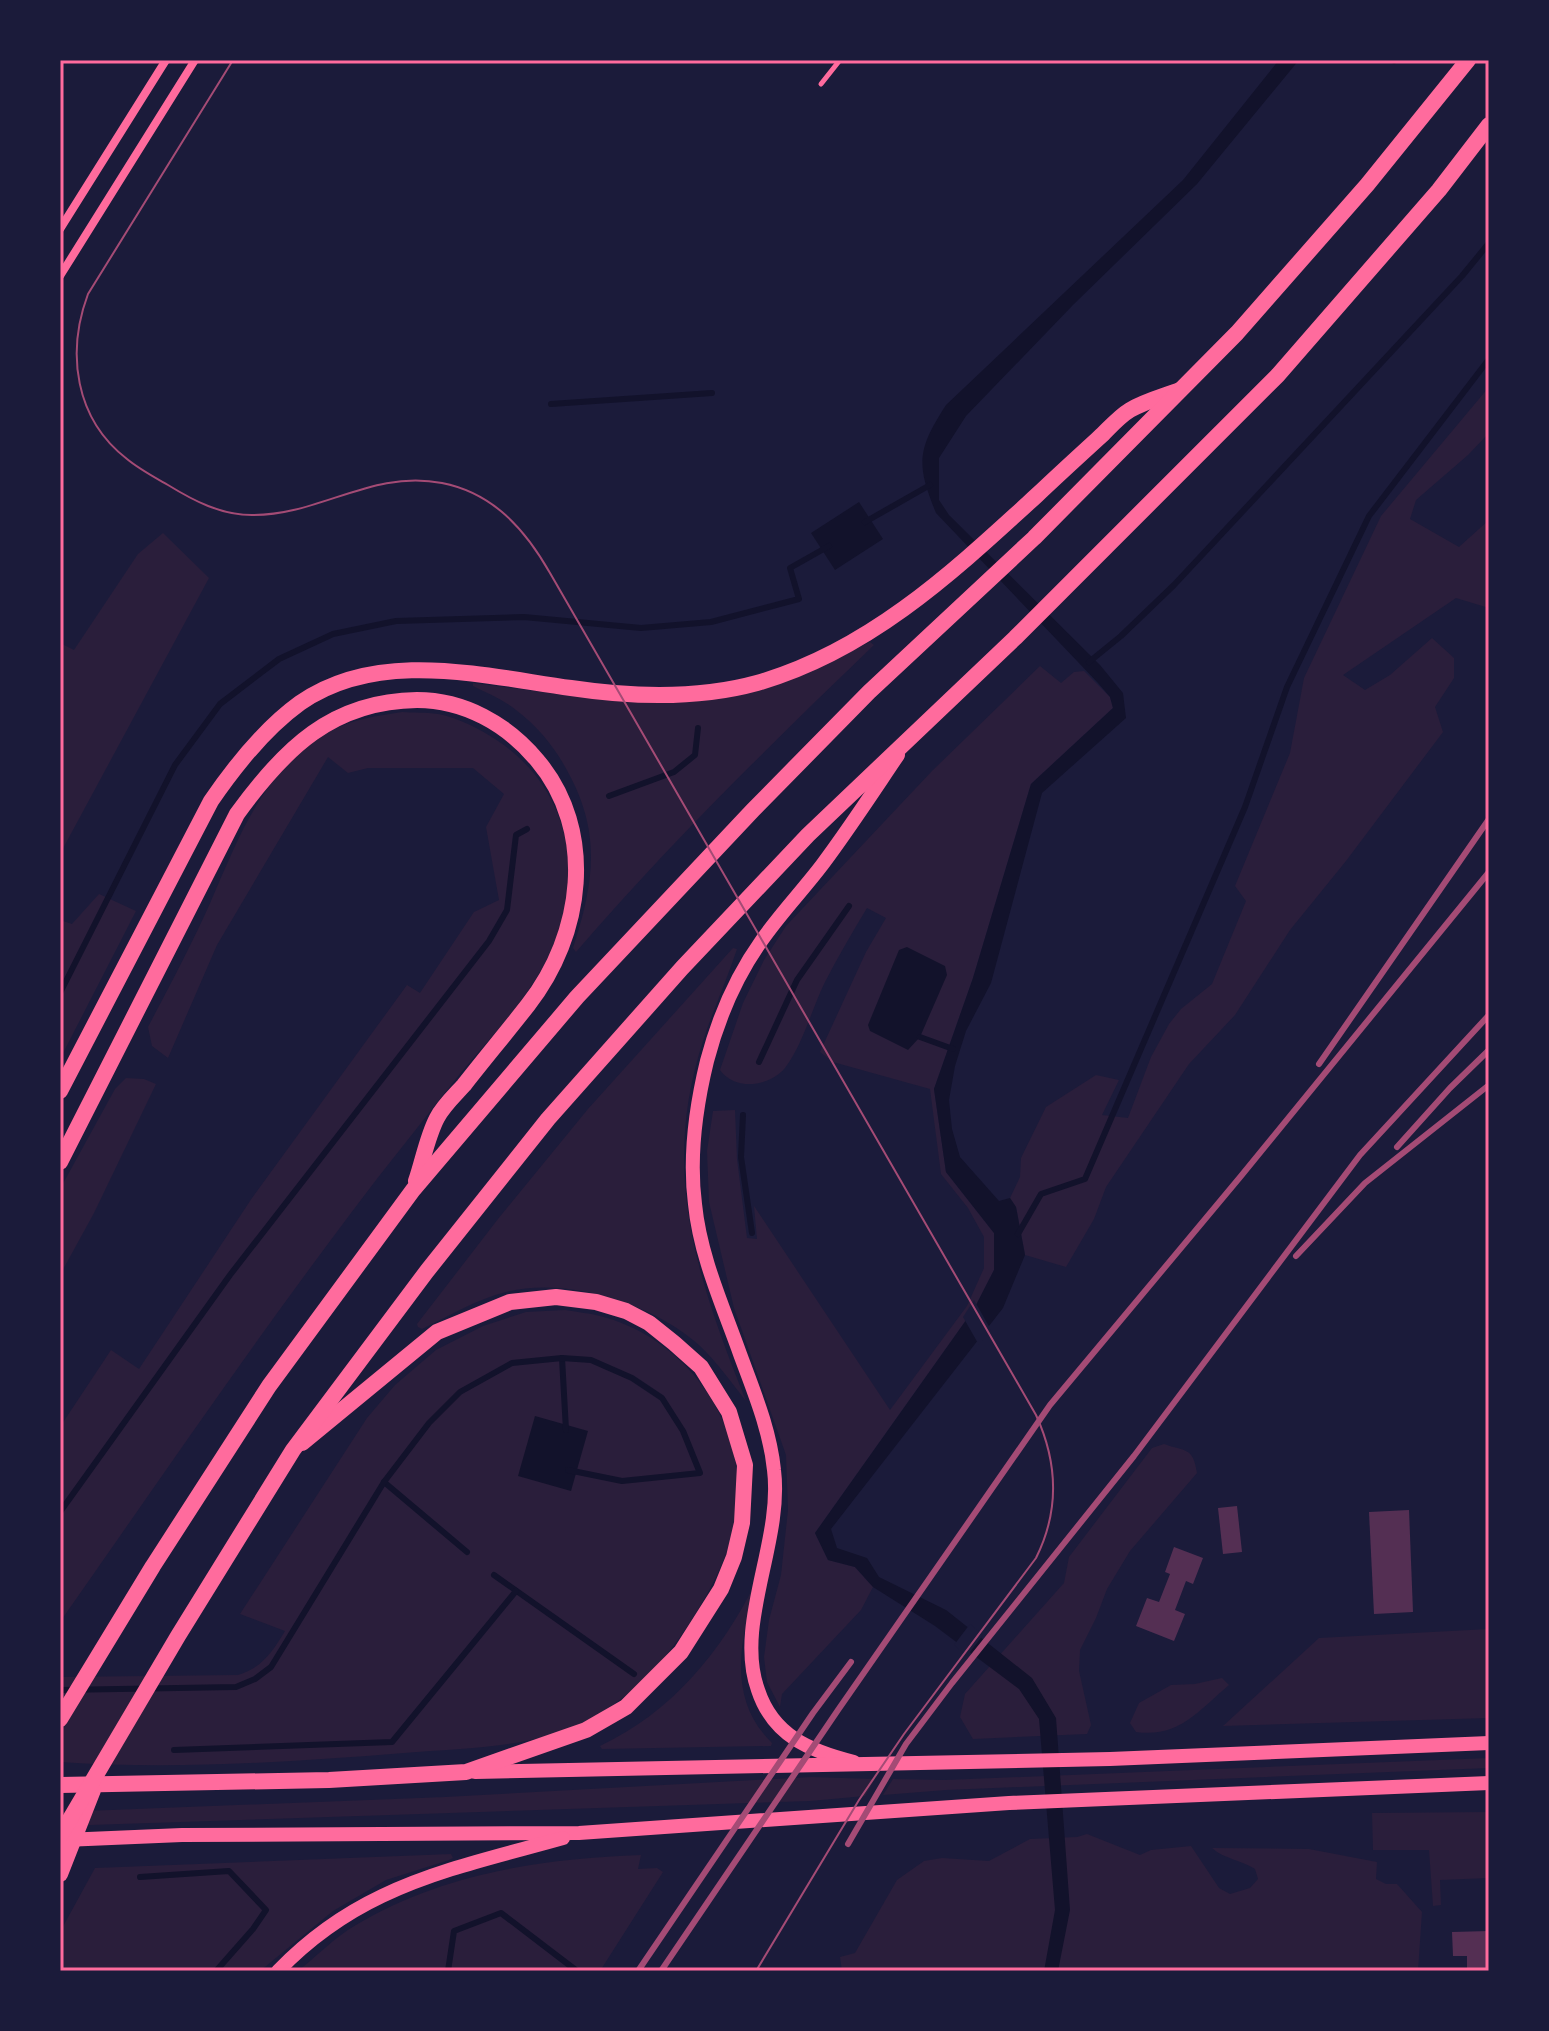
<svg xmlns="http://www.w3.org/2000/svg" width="1549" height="2031" font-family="'PT Sans Narrow',sans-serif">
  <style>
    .green { fill: #2a1e3b }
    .water { fill: #12122b }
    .pier { fill: #1b1b3a }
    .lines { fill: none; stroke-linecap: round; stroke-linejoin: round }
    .stream { stroke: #12122b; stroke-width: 6 }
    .building { fill: #542f53 }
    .service { stroke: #ff6b9d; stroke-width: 5 }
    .minor { stroke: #ff6b9d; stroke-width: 8 }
    .primary { stroke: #ff6b9d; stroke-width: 14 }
    .trunk { stroke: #ff6b9d; stroke-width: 16 }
    .motorway { stroke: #ff6b9d; stroke-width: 16 }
    .tram { stroke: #a44b75; stroke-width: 2 }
    .rail { stroke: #a44b75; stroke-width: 6 }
    .neatline { fill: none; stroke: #ff6b9d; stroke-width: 3 }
  </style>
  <rect width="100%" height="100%" fill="#1b1b3a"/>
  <g class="green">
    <path d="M1489 387V433L1468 455 1416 500 1410 519 1459 547 1489 520V608L1456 598 1343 675 1365 690 1390 675 1432 638 1454 658V678L1435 707 1443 732 1346 861 1290 930 1235 1015 1189 1064 1106 1187 1094 1219 1066 1267 1025 1255 1016 1207 1010 1198 1020 1177 1021 1158 1046 1107 1096 1075 1119 1080 1102 1115 1128 1118 1151 1057 1169 1024 1181 1009 1212 984 1246 901 1235 886 1290 753 1304 678 1381 516Z"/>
    <path d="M163 533 209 578 60 854V643L74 650 138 554Z"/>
    <path d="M870 642 874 645C771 744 669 844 576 952L573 948C595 880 602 830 564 765 552 744 536 725 516 710 504 700 487 693 473 686V683L587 698 688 699 840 656Z"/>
    <path d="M1040 666 1061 683 1074 672 1084 671 1110 697 1113 708 1031 784 973 978 934 1089 946 1172 994 1233V1270L974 1309 815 1533 828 1560 855 1567 873 1587 861 1610 782 1694 780 1707 767 1682 764 1657 769 1620 781 1575 788 1510 786 1455 734 1308 709 1202 707 1151 713 1111 735 1110 737 1159 747 1238 757 1239 754 1206 890 1410 967 1306 984 1268V1237L968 1208 941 1174 930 1089 833 1062 820 1052 866 952 886 918 867 908C852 933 837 958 824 984 812 1009 802 1046 785 1068 769 1087 735 1091 720 1070L743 1003 764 960 786 926 932 771Z"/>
    <path d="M402 712C413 713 426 712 438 714 459 718 480 729 498 741 558 781 582 851 562 920 545 983 499 1027 459 1075 423 1121 386 1166 351 1213 250 1347 156 1485 60 1622V1427L111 1350 139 1369 252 1198 407 985 420 993 474 912 499 900 486 827 504 794 473 768H368L348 773 328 757 217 945 168 1058 152 1046 148 1027C170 985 192 944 211 901 240 835 263 769 331 731 352 719 378 716 402 712Z"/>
    <path d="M99 894 136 911 60 1059V920L72 924Z"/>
    <path d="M733 948 737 949C727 980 713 1010 703 1041 660 1173 697 1278 746 1401 731 1382 717 1362 699 1345 654 1304 566 1276 506 1292 477 1299 449 1316 422 1329L418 1327 417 1324 498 1219 588 1109Z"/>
    <path d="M126 1078 144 1079 156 1084 94 1213 60 1275V1189L115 1089Z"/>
    <path d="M565 1310C576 1312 589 1313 600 1316 679 1336 739 1411 738 1493 738 1542 713 1587 687 1627 660 1667 626 1702 582 1723 527 1749 463 1748 404 1753 290 1762 174 1770 60 1762V1677L238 1675C262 1668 273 1651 285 1631L240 1614 367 1418 395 1385 436 1350 483 1326 526 1312Z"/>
    <path d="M1164 1444C1185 1452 1193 1446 1197 1473L1130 1551 1107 1589 1096 1618 1080 1650 1079 1671 1091 1725 1087 1734 973 1739 960 1717 965 1694 1064 1583 1069 1557 1152 1448Z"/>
    <path d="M756 1582C755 1596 750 1611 746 1625 736 1669 739 1711 772 1743L771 1746 602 1749 600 1746C672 1712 721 1652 756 1582Z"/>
    <path d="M1489 1629V1718L1223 1726 1319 1638Z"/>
    <path d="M1222 1678 1229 1685C1198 1711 1179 1738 1136 1732L1130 1723 1139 1703 1171 1685 1195 1684Z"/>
    <path d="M1489 1758V1768L946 1790 883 1795 893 1779 945 1780Z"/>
    <path d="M811 1777 875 1779 865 1796 810 1801 60 1826V1812L445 1797Z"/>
    <path d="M1489 1812V1878L1440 1880 1441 1905 1433 1906 1429 1850H1373L1372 1813Z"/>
    <path d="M1087 1834 1140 1855 1151 1850 1191 1846 1219 1888 1230 1894 1250 1888 1258 1879 1255 1869C1241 1860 1224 1859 1212 1848L1309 1849 1377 1862 1376 1879 1386 1884H1397L1422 1912 1418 1971H842L840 1957 855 1953 897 1880 924 1861 942 1858 989 1861 1030 1839 1077 1837Z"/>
    <path d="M451 1854 453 1858 449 1860 386 1880 333 1911 260 1971H60V1932L95 1868Z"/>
    <path d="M641 1855 638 1869 657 1868 663 1872 600 1971H298C317 1956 335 1937 356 1925 443 1873 541 1859 641 1855Z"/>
  </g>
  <g class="water">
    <path d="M1279 60H1299L1197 184 1073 305 966 416 939 458V500L949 515 1100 665 1123 693 1126 718 1042 793 991 983 966 1031 955 1066 949 1100 952 1129 960 1157 999 1201 1010 1198 1016 1207 1025 1255 1003 1308 831 1529 837 1548 867 1558 879 1577 946 1610 1032 1678 1056 1718 1070 1910 1058 1971H1044L1055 1910 1039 1719 1019 1689 935 1626 873 1587 855 1567 828 1560 815 1533 974 1309 994 1270V1233L946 1172 934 1089 973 978 1031 784 1113 708 1110 697 1098 683 936 513C916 464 917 450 946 405L1183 180Z"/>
    <path d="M859 502 883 539 835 570 811 533Z"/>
    <path d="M907 947 945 966 947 975 920 1037 908 1050 870 1031 868 1025 899 950Z"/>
    <path d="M535 1416 588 1431 571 1491 518 1476Z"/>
  </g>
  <g class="pier">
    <path d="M974 1300 991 1330 979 1345 963 1317Z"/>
    <path d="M970 1624 983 1635 967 1656 954 1645Z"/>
  </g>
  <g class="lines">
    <g class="stream">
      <path d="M1394 61 1395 60"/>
      <path d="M551 404 712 393"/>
      <path d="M865 522 930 485"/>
      <path d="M1089 662 1121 636 1174 585 1462 276 1489 243"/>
      <path d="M609 796 674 772 695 755 698 728"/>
      <path d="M60 993 175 765 220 704 279 659 333 634 396 621 524 617 641 628 711 622 799 599 790 568 829 546"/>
      <path d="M920 1037 953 1049"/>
      <path d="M759 1062 797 980 849 906"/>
      <path d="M743 1115 741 1157 752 1233"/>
      <path d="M1018 1234 1041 1194 1085 1179 1245 807 1287 687 1369 516 1489 359"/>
      <path d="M562 1358 566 1430"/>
      <path d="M384 1482 467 1552"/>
      <path d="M60 1512 230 1275 489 941 507 910 516 835 527 829"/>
      <path d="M494 1575 634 1674"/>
      <path d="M60 1690 236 1687 255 1679 271 1667 384 1482 429 1423 460 1392 512 1363 562 1358 591 1360 632 1378 662 1398 683 1431 700 1473 622 1481 568 1470"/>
      <path d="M174 1750 392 1742 516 1591"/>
      <path d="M140 1877 229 1871 266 1910 253 1929 216 1971"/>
      <path d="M448 1971 454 1931 501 1913 577 1971"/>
    </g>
  </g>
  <g class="building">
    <path d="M1237 1506 1242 1552 1223 1554 1218 1508Z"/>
    <path d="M1409 1510 1413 1612 1374 1614 1369 1512Z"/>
    <path d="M1174 1547 1203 1558 1193 1584 1186 1581 1175 1610 1185 1614 1174 1641 1136 1626 1147 1598 1159 1602 1170 1574 1165 1572Z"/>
    <path d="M1489 1931V1971H1467V1956H1453L1452 1932Z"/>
  </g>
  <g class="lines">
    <path class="service" d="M821 84 840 60"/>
    <g class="minor">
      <path d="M60 229 166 60"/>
      <path d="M60 276 195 60"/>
    </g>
    <g class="primary">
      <path d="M854 1762C810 1751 773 1736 758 1690 734 1624 783 1542 774 1470 770 1430 754 1392 740 1354 723 1306 700 1256 695 1204 689 1157 696 1106 707 1061 718 1019 737 975 762 940 780 914 803 890 822 865 849 829 873 792 898 755"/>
      <path d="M475 1772 1110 1759 1489 1743"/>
      <path d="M64 1840 182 1835 579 1833 1009 1803 1489 1783"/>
      <path d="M278 1971C307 1941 344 1914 382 1896 438 1869 503 1855 563 1838"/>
    </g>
    <g class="trunk">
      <path d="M60 1091 211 801C235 766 264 729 300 703 379 648 483 676 571 688 631 697 699 699 757 683 869 651 953 572 1036 496 1058 475 1080 455 1103 434 1111 426 1120 416 1130 410 1145 401 1164 396 1180 390"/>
      <path d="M60 1785 329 1780 466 1772 586 1730 626 1707 681 1652 721 1589 734 1557 742 1523 745 1465 729 1412 701 1367 674 1343 649 1323 626 1311 596 1302 556 1297 510 1302 437 1332 302 1443"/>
      <path d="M60 1874 93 1790"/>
    </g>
    <g class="motorway">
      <path d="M60 1162 237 814C284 749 332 701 417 700 464 700 507 724 537 760 597 831 583 935 528 1005 507 1032 485 1058 464 1085 455 1095 443 1106 437 1118 427 1137 423 1161 416 1181"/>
      <path d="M60 1719 153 1566 269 1386 413 1190 577 997 753 810 869 692 1034 538 1237 333 1367 185 1468 60"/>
      <path d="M60 1836 178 1636 293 1450 427 1271 548 1119 682 968 808 835 1015 638 1278 375 1439 190 1489 125"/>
    </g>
    <path class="tram" d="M233 60 88 294C66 353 75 419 127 459 139 469 154 477 168 485 194 501 221 515 252 515 319 516 372 469 442 483 493 493 525 529 550 573L1036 1415C1058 1463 1060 1510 1036 1558L904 1734 859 1800 756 1971"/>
    <g class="rail">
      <path d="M1319 1064 1489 819"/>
      <path d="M1397 1147 1450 1088 1489 1050"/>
      <path d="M1296 1256 1365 1183 1489 1085"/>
      <path d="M848 1844 906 1744 952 1683 1134 1456 1360 1155 1489 1015"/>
      <path d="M638 1971 813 1713 851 1662"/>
      <path d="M661 1971 838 1710 1050 1405 1241 1176 1489 872"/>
    </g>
  </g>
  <rect width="1549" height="2031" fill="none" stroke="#1b1b3a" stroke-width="124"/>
  <rect x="62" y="62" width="1425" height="1907" class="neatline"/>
</svg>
